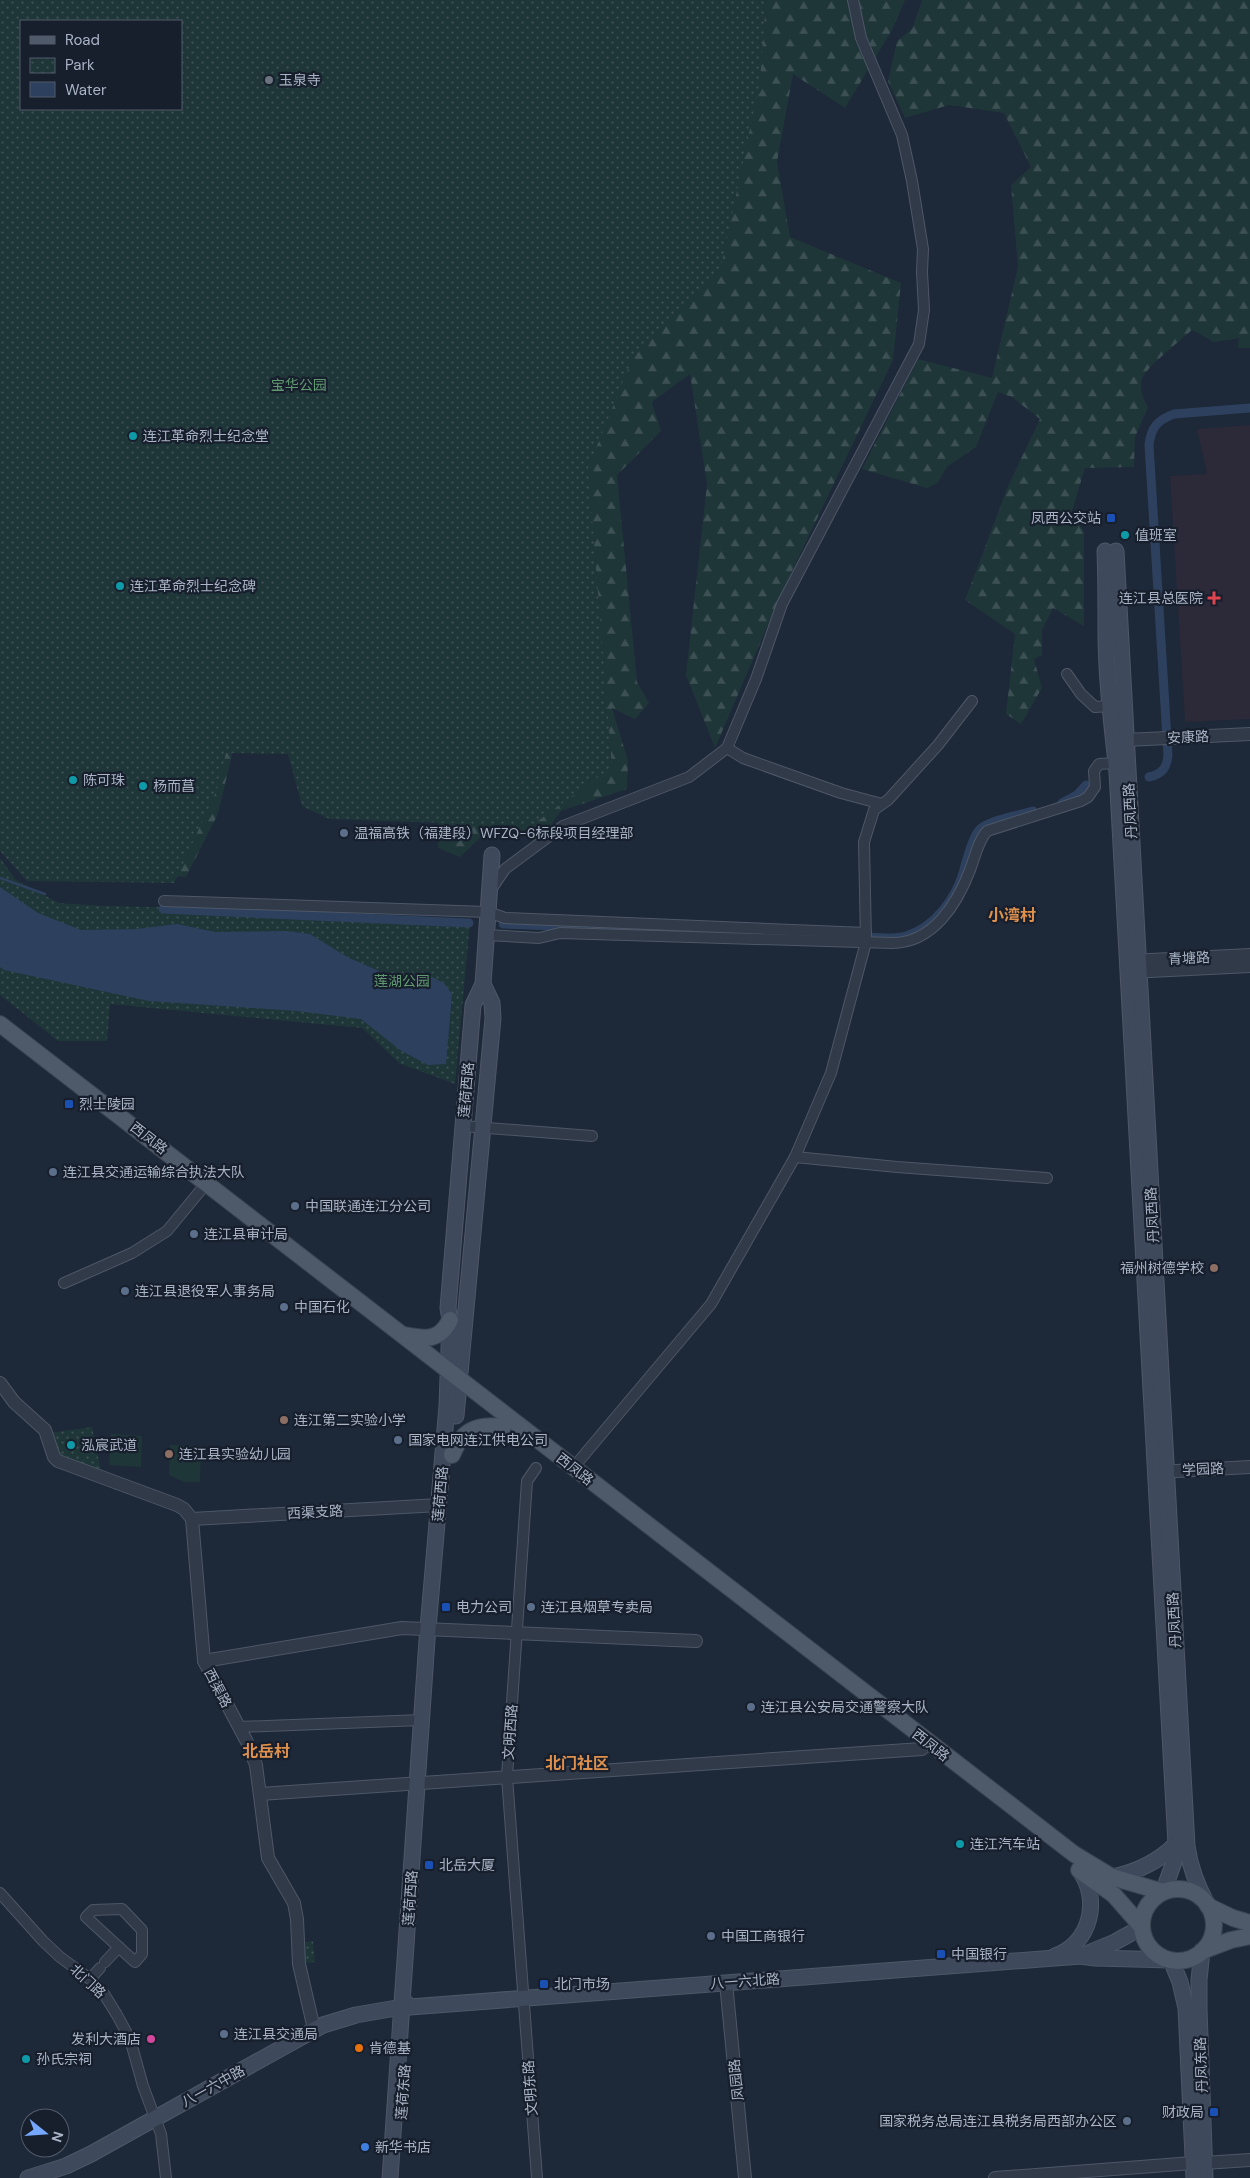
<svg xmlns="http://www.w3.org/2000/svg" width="1250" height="2178" font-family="'DM Sans','Noto Sans SC',sans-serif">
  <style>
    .medical { fill: #2c2939 }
    .grass { fill: #1f3639 }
    .forest { fill: url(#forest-firs) }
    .park { fill: url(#park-dots); fill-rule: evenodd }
    .water { fill: #2d415f }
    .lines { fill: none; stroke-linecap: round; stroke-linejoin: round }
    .stream { stroke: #2d415f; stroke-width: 2.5 }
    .canal { stroke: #2d415f; stroke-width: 9 }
    .minor-casing { stroke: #4e5767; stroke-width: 12 }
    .tertiary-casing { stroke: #4e5767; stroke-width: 14 }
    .secondary-casing { stroke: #4e5767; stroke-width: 17 }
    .primary-casing { stroke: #3a4352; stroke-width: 18 }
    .minor { stroke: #313a49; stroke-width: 10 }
    .tertiary { stroke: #313a49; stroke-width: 12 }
    .secondary { stroke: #3e495c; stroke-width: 15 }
    .primary { stroke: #4e5969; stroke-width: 16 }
    .worship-dot { fill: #6b7280; stroke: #171f2d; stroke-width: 2 }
    .culture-dot { fill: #0f9aa8; stroke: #171f2d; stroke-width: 2 }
    .transit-dot { fill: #1a4fb4; stroke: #171f2d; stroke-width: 2 }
    .health-dot { fill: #e0444e; stroke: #171f2d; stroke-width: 2 }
    .service-dot { fill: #5c6f8a; stroke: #171f2d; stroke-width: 2 }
    .education-dot { fill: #8d6e63; stroke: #171f2d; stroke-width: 2 }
    .hotel-dot { fill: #d1479c; stroke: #171f2d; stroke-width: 2 }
    .food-dot { fill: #e8710a; stroke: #171f2d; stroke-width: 2 }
    .shop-dot { fill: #3f7fe0; stroke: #171f2d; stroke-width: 2 }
    .labels { text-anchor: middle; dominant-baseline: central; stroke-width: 4.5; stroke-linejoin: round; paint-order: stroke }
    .poi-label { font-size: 14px; fill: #aab4c6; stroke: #171f2d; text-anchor: start }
    .park-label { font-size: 14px; fill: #60986f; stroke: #171f2d }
    .street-label { font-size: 14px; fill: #aab4c6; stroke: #171f2d }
    .quarter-label { font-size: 16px; font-weight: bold; fill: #de904d; stroke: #171f2d }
  </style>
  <defs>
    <pattern id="forest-firs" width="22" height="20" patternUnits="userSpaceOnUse" patternTransform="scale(1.25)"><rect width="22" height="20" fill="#1f3639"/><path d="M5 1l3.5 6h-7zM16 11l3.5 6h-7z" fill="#3d5154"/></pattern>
    <pattern id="park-dots" width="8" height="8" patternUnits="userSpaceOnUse" patternTransform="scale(1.25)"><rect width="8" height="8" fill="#1f3639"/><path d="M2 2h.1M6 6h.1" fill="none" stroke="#3d5154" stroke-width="1.8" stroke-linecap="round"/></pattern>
  </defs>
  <rect width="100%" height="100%" fill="#1d2838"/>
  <path class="medical" d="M1250 425V719L1185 722 1170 476 1207 474 1197 429Z"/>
  <g class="grass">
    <path d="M111 1434 142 1436 141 1467 109 1465Z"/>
    <path d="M170 1445 201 1446 200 1482H184L169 1475Z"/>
  </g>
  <g class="forest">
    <path d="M75 0H905L892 30 845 108 793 74 777 162 790 237 901 283 893 360 782 592 715 748 686 675 707 484 690 374 652 402 661 431 617 475 637 682 649 703 635 719 612 708 628 761 627 789 561 811 546 832 533 841 502 817 460 857 438 848V818L288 746 235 742 218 814 186 877 121 873 0 834V58L21 109H181V21Z"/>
    <path d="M922 0H1250V348H1238L1239 338 1214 342 1192 330C1181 340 1149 365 1143 377 1138 388 1143 398 1148 407L1135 437 1134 467 1085 468 1071 514 1084 531V626L1053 608 1042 630V655L1034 659 1042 688 1021 724 1006 714 1015 634 965 600 1008 486 1040 419 1012 397 998 392 976 447 947 467 937 483 927 488 862 469 918 359 992 378 1018 267 1011 185 1031 167 1004 113 949 105 905 118 888 81 897 41 912 29Z"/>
  </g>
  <g class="park">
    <path d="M0 0H766L760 81 720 272 633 357 588 468 612 767 531 826 329 819 302 806 288 754 226 753 217 790 174 883 27 881 0 851ZM181 21V109H21V21Z"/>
    <path d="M0 858 16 880 59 903 105 906 196 908 470 923 455 1084 399 1063 362 1028 110 1004 107 1041H58L0 995Z"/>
    <path d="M92 1427 101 1471 59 1459 49 1433Z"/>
    <path d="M313 1941 315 1962 305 1963 301 1943Z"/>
  </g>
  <path class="water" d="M0 887 38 913 81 930 137 929 177 924 215 932 286 931 310 934 347 957 388 975 426 974 444 983 452 994 446 1064 428 1065 400 1050 361 1019 297 1011 149 1001 4 970 0 967Z"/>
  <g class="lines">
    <path class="stream" d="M0 878 45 894"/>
    <g class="canal">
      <path d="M1149 777C1162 774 1167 768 1168 755L1149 445C1151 428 1157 420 1174 414L1250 408"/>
      <path d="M1062 803 1077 795 1086 785"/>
      <path d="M163 909 469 923"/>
      <path d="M503 924 782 934"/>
      <path d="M860 937C875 937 892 940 906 936 934 928 955 899 963 873 967 860 971 840 979 830 988 820 1020 815 1033 811"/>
    </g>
    <g class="minor-casing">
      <g id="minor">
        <path d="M1067 674 1081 694 1095 707 1110 706"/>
        <path d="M727 748 743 758 841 793 882 804 888 800 938 745 972 701"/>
        <path d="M490 891 505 869 563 826 689 777 727 748 756 679 782 604 919 344 924 310 922 272 923 249 912 181 902 135 861 38 853 0"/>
        <path d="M164 901 488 912 505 918 866 933"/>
        <path d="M487 935 539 938 560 933 892 943C933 943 957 904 970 870 975 857 978 841 987 831L1081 801 1088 797 1095 787 1094 771 1099 764 1116 763"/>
        <path d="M463 1126 592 1136"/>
        <path d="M795 1157 897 1167 1047 1178"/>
        <path d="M64 1283 132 1253 167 1231 200 1191"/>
        <path d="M536 1468 527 1481 507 1777 537 2178"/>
        <path d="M573 1468 711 1304 795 1157 831 1073 866 942 864 842 874 810 882 804"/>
        <path d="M239 1727 422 1720"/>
        <path d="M0 1893 43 1941 60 1957 90 1979 104 1994 117 2015 130 2039 143 2086 161 2134 166 2178"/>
        <path d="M122 1909 142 1930V1954L135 1962 86 1917 93 1910Z"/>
        <path d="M105 1962 119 1947"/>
        <path d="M90 1979 100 1968"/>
      </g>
    </g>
    <g class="tertiary-casing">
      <g id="tertiary">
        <path d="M1126 740 1250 734"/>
        <path d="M1130 961 1250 955"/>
        <path d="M1130 972 1250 966"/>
        <path d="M0 1383 14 1402 45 1430 54 1457 58 1461 177 1505 184 1509 192 1519 204 1661 247 1742 256 1765 268 1858 294 1903 297 1919 299 1964 314 2029"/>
        <path d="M1158 1472 1250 1467"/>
        <path d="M192 1519 439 1505"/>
        <path d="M204 1661 402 1628 696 1641"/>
        <path d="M260 1794 922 1749"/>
        <path d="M726 1983 745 2178"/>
        <path d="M1204 2163 1250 2160"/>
        <path d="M995 2178 1193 2163"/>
      </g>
    </g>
    <g class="secondary-casing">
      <g id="secondary">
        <path d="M1105 551C1106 578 1106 604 1106 631 1106 678 1112 726 1117 772L1176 1844 1174 1862 1163 1892"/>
        <path d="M1116 551 1187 1846C1190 1868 1197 1886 1208 1906"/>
        <path d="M456 1416 493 1018 492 1003 483 984"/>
        <path d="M1112 1877C1137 1872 1158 1862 1176 1844"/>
        <path d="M1202 1951 1199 1980V2008L1205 2178"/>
        <path d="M1055 1956C1091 1944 1101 1898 1079 1870"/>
        <path d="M1081 1956 1115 1942 1142 1927"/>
        <path d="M28 2178 66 2166 91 2154 323 2025 356 2015 402 2007 406 2003 410 2007 1081 1956 1095 1958 1171 1960 1180 1982 1186 2008 1194 2178"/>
        <path d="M390 2178 427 1640 447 1406 450 1320 448 1308 473 1005 483 984 492 855"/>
      </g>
    </g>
    <g class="primary-casing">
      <g id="primary">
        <path d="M0 1024 1074 1854 1112 1877 1163 1892"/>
        <path d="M403 1335C425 1339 439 1342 450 1320"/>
        <path d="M452 1455C462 1430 477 1424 503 1427"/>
        <path d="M1079 1870 1114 1895 1142 1927"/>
        <circle cx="1178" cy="1925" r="36"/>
        <path d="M1208 1906 1233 1918 1250 1923"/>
        <path d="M1202 1951 1231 1940 1250 1936"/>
      </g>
    </g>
    <use href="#minor" class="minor"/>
    <use href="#tertiary" class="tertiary"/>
    <use href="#secondary" class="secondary"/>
    <use href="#primary" class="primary"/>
  </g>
  <circle class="worship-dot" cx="269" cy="80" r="5"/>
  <g class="culture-dot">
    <circle cx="133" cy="436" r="5"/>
    <circle cx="1125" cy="535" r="5"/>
    <circle cx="120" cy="586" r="5"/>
    <circle cx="73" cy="780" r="5"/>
    <circle cx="143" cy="786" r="5"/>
    <circle cx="71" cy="1445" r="5"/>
    <circle cx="960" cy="1844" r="5"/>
    <circle cx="26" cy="2059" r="5"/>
  </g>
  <g class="transit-dot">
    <rect x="1106" y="513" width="10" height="10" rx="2.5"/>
    <rect x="64" y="1099" width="10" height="10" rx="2.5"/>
    <rect x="441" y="1602" width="10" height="10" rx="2.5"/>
    <rect x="424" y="1860" width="10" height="10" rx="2.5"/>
    <rect x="936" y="1949" width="10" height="10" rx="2.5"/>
    <rect x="539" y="1979" width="10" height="10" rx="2.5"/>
    <rect x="1209" y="2107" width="10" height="10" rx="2.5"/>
  </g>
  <path class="health-dot" d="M1211.5 590.5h5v5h5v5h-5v5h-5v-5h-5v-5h5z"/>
  <g class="service-dot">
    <circle cx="344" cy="833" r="5"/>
    <circle cx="53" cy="1172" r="5"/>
    <circle cx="295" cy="1206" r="5"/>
    <circle cx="194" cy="1234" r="5"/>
    <circle cx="125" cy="1291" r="5"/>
    <circle cx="284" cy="1307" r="5"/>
    <circle cx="398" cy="1440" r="5"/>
    <circle cx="531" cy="1607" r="5"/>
    <circle cx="751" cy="1707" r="5"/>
    <circle cx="711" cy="1936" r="5"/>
    <circle cx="224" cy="2034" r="5"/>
    <circle cx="1127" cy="2121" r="5"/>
  </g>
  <g class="education-dot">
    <circle cx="1214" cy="1268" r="5"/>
    <circle cx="284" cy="1420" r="5"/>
    <circle cx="169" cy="1454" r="5"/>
  </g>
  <circle class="hotel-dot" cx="151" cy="2039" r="5"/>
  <circle class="food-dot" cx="359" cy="2048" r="5"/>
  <circle class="shop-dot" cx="365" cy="2147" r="5"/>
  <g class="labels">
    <g class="poi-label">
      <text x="279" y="80">玉泉寺</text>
      <text x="143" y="436">连江革命烈士纪念堂</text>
      <text x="1101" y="518" text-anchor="end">凤西公交站</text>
      <text x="1135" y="535">值班室</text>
      <text x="130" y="586">连江革命烈士纪念碑</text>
      <text x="1203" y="598" text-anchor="end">连江县总医院</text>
      <text x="83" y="780">陈可珠</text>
      <text x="153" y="786">杨而菖</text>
      <text x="354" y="833">温福高铁（福建段）WFZQ-6标段项目经理部</text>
      <text x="79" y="1104">烈士陵园</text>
      <text x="63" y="1172">连江县交通运输综合执法大队</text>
      <text x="305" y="1206">中国联通连江分公司</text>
      <text x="204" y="1234">连江县审计局</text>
      <text x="1204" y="1268" text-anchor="end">福州树德学校</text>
      <text x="135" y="1291">连江县退役军人事务局</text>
      <text x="294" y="1307">中国石化</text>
      <text x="294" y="1420">连江第二实验小学</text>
      <text x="408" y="1440">国家电网连江供电公司</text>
      <text x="81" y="1445">泓宸武道</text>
      <text x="179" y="1454">连江县实验幼儿园</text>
      <text x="456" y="1607">电力公司</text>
      <text x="541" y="1607">连江县烟草专卖局</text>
      <text x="761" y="1707">连江县公安局交通警察大队</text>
      <text x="970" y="1844">连江汽车站</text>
      <text x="439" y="1865">北岳大厦</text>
      <text x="721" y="1936">中国工商银行</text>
      <text x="951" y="1954">中国银行</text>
      <text x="554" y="1984">北门市场</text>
      <text x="234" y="2034">连江县交通局</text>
      <text x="141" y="2039" text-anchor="end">发利大酒店</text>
      <text x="369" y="2048">肯德基</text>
      <text x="36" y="2059">孙氏宗祠</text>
      <text x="1204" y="2112" text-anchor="end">财政局</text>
      <text x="1117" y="2121" text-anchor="end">国家税务总局连江县税务局西部办公区</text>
      <text x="375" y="2147">新华书店</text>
    </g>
    <g class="park-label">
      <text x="299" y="385">宝华公园</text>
      <text x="402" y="981">莲湖公园</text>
    </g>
    <g class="street-label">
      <text transform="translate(1188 737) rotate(-3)">安康路</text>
      <text transform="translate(1130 811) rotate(-93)">丹凤西路</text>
      <text transform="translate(1189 958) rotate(-3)">青塘路</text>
      <text transform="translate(466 1090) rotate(-85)">莲荷西路</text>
      <text transform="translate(149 1138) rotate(38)">西凤路</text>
      <text transform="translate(1152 1215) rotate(-93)">丹凤西路</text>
      <text transform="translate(575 1469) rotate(38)">西凤路</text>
      <text transform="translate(1203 1469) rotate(-3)">学园路</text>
      <text transform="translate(440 1494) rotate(-85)">莲荷西路</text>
      <text transform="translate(315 1512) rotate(-3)">西渠支路</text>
      <text transform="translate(1174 1620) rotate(-93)">丹凤西路</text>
      <text transform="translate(218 1688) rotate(62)">西渠路</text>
      <text transform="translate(510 1732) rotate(-86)">文明西路</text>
      <text transform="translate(931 1745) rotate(38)">西凤路</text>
      <text transform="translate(410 1898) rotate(-86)">莲荷西路</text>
      <text transform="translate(88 1981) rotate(43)">北门路</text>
      <text transform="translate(745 1981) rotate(-4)">八一六北路</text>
      <text transform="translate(1201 2065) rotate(-92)">丹凤东路</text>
      <text transform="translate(736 2080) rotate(-96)">凤园路</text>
      <text transform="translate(213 2086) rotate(-29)">八一六中路</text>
      <text transform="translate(530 2088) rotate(-94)">文明东路</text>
      <text transform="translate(403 2092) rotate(-86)">莲荷东路</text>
    </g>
    <g class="quarter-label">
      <text x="1012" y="915">小湾村</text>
      <text x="266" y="1751">北岳村</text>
      <text x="577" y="1763">北门社区</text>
    </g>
  </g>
  <rect x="20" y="20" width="162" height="90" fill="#171f2d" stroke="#525b6a"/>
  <rect x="30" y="36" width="25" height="8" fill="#4e5969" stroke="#525b6a"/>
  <text x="65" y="45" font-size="15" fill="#aab4c6">Road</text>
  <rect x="30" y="58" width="25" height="15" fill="url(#park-dots)" stroke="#525b6a"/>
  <text x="65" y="70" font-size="15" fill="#aab4c6">Park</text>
  <rect x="30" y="82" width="25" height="15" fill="#2d415f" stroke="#525b6a"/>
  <text x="65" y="95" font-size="15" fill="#aab4c6">Water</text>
  <g transform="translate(45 2133) rotate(107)"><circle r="24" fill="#171f2d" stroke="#525b6a"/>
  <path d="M0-4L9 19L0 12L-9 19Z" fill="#76a7ff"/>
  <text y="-8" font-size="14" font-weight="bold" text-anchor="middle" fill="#aab4c6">N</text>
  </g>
</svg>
